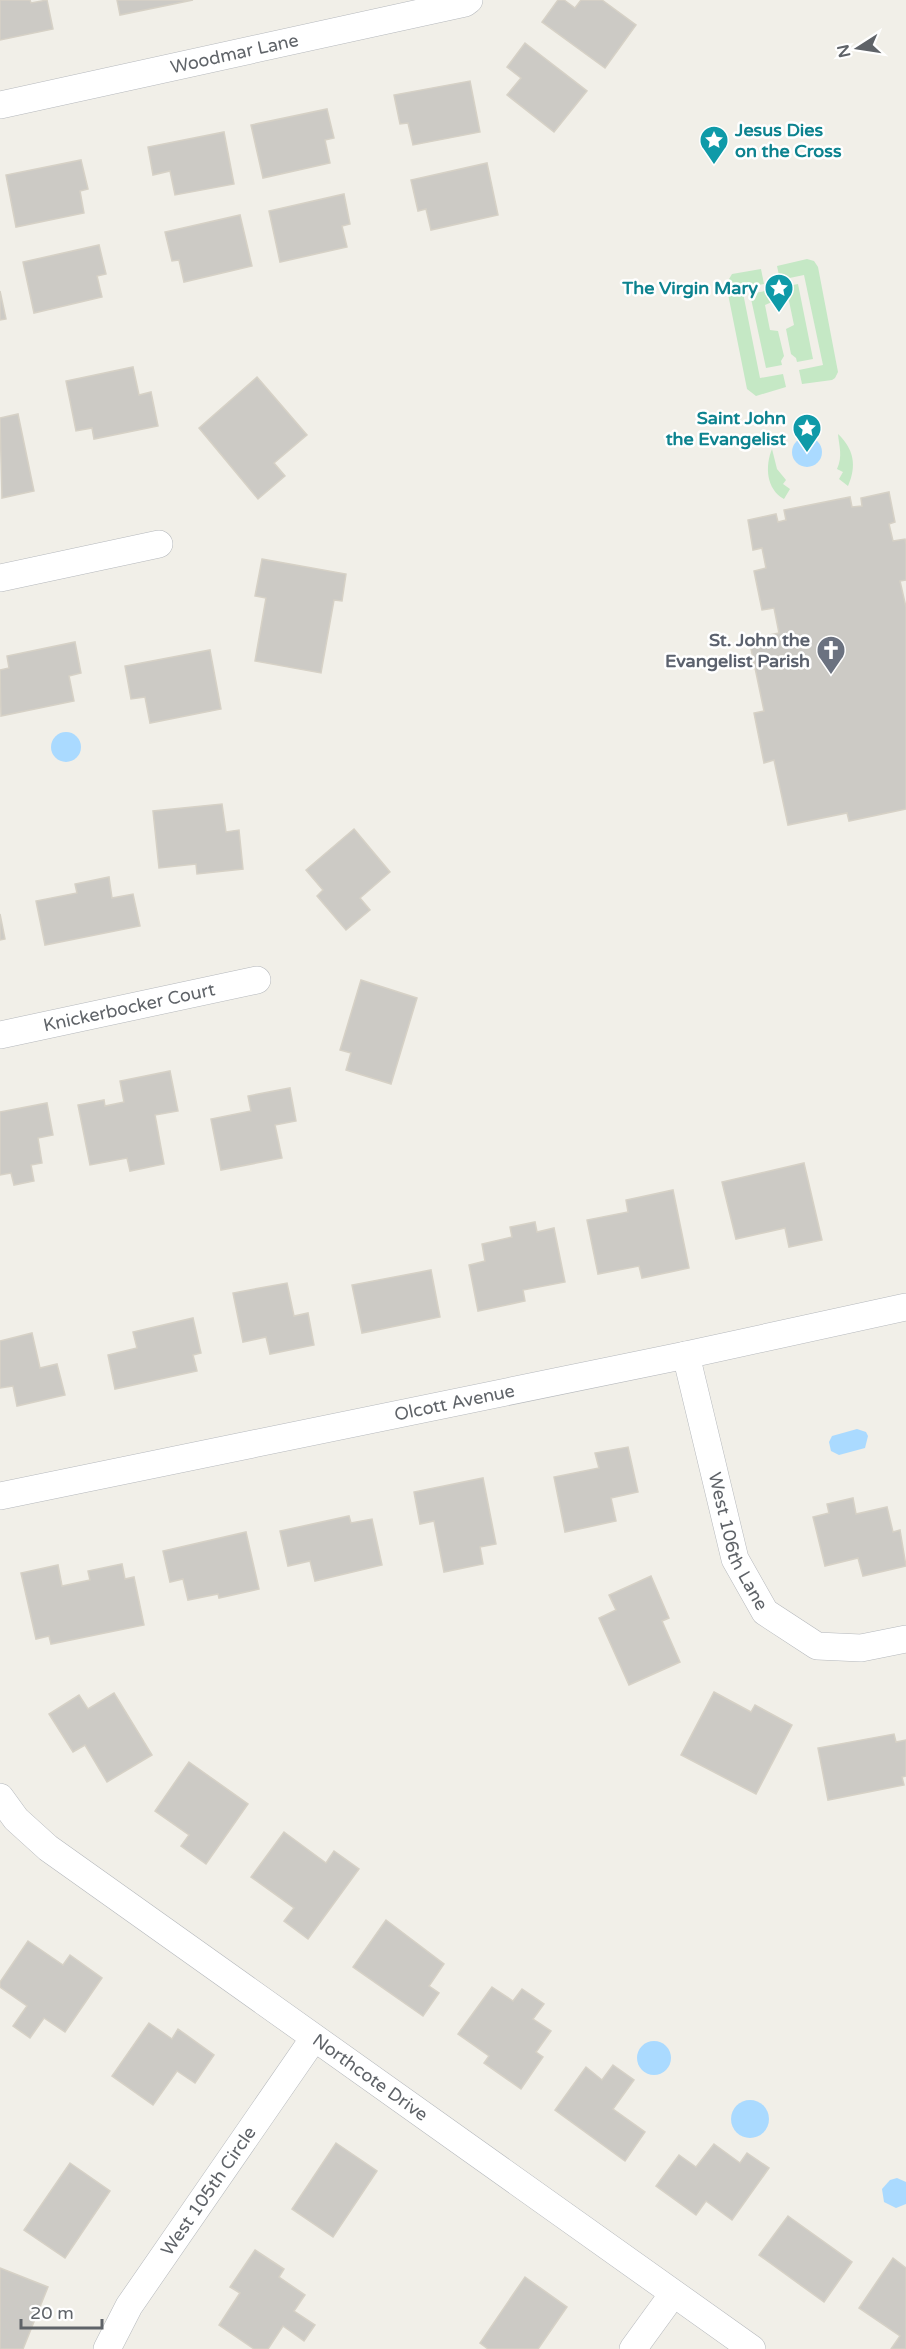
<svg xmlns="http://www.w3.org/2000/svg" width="906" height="2349" font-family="'Varela Round',sans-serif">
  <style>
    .green { fill: #c5e8c5 }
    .water { fill: #aadaff }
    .building { fill: #cccac5; stroke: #d6d1c6; stroke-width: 1.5 }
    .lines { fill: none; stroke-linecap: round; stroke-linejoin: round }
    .minor-casing { stroke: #b5b8bc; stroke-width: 28 }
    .minor { stroke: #fff; stroke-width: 27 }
    .labels { text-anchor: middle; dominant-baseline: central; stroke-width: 5; stroke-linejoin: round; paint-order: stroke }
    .street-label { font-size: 18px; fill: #5f6368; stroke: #fff }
    .culture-label { font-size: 18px; font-weight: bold; fill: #0d838f; stroke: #fff; text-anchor: end }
    .worship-label { font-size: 18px; font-weight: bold; fill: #5b616d; stroke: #fff; text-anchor: end }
  </style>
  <rect width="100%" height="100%" fill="#f1efe8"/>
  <g class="green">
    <path d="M807 259 814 261 818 267 838 372 835 378 832 380 802 384 799 370 823 365 804 275 780 280 777 266Z"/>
    <path d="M761 269 764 284 742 288 760 378 783 374 786 387 756 396 747 389 726 284 732 274Z"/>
    <path d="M798 284 813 359 797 362 796 358 791 354 786 329 794 325 789 301 782 300 778 288Z"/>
    <path d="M770 290 772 302 765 305 770 330 778 331 784 356 781 361 782 365 766 368 750 294Z"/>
    <path d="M838 434C854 449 857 466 848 486L839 479 843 472 837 469C843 456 839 446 838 434Z"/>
    <path d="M772 449 777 469 786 480 783 484 790 489 784 499C766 489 765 466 772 449Z"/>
  </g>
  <g class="water">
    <circle cx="807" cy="452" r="15"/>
    <circle cx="66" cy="747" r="15"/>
    <path d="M857 1429 866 1432 868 1436 865 1448 839 1455 831 1451 829 1442 832 1436Z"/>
    <circle cx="654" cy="2058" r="17"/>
    <circle cx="750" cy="2119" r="19"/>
    <path d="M897 2178 906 2182V2204L896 2208 884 2202 882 2189 890 2180Z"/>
  </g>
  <g class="building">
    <path d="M0 0H30L31 3 47 0 53 29 0 40Z"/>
    <path d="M117 0H193L120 15Z"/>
    <path d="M558 0H564L575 8 581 0H602L636 25 605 68 542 22Z"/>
    <path d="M525 43 587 91 554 132 507 95 521 78 507 67Z"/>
    <path d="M470 81 480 132 413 145 408 123 400 124 394 95Z"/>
    <path d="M327 109 334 138 325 140 330 163 263 178 251 125Z"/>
    <path d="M224 132 234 184 175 195 170 171 153 175 148 147Z"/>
    <path d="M81 160 88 189 80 191 84 213 16 227 6 175Z"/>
    <path d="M487 163 498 215 431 230 426 209 418 211 411 180Z"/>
    <path d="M344 194 350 224 342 226 347 247 280 262 269 211Z"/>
    <path d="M240 215 252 266 184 282 179 260 172 261 165 232Z"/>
    <path d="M99 245 106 274 97 276 102 297 34 313 23 262Z"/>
    <path d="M0 291 6 319 0 320Z"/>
    <path d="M133 367 139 395 151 392 158 426 94 439 92 428 76 431 66 381Z"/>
    <path d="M257 377 307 435 274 463 285 476 258 499 199 428Z"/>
    <path d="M18 414 34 491 2 498 0 418Z"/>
    <path d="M889 492 895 522 889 524 893 541 905 539 906 544V580L900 581 906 607V809L849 821 847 813 788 825 774 760 764 763 754 713 764 711 749 639 779 633 774 608 762 610 754 571 766 568 762 548 753 550 748 520 776 514 778 522 786 520 784 510 850 497 852 507 862 506 861 498Z"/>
    <path d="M262 559 346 574 342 601 334 600 321 673 255 661 266 598 255 596Z"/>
    <path d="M75 642 81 673 69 676 74 701 1 716 0 670 9 668 7 656Z"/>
    <path d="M210 650 221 709 150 723 145 697 131 699 125 666Z"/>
    <path d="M222 804 226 832 239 830 243 869 197 874 196 864 159 868 153 811Z"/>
    <path d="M354 829 390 872 360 898 370 910 346 930 317 896 323 890 306 870Z"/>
    <path d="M109 877 112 898 133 894 140 926 45 945 36 901 77 893 75 884Z"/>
    <path d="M0 914 5 939 0 940Z"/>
    <path d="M361 980 417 998 391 1084 346 1070 351 1053 340 1050Z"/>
    <path d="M170 1071 178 1111 155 1115 164 1164 130 1171 127 1158 90 1165 78 1105 104 1100 105 1106 124 1102 120 1081Z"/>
    <path d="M290 1088 296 1121 275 1125 282 1158 221 1170 211 1119 251 1111 248 1096Z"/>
    <path d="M47 1103 53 1135 38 1138 42 1163 31 1165 34 1181 14 1185 11 1173 0 1175V1112Z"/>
    <path d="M804 1163 822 1240 789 1247 785 1228 736 1239 722 1182Z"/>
    <path d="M673 1190 689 1268 642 1278 639 1266 598 1274 587 1220 628 1212 626 1200Z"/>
    <path d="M535 1222 537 1232 554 1228 565 1282 523 1290 525 1301 478 1311 469 1265 485 1261 482 1244 512 1237 510 1227Z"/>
    <path d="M431 1270 440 1317 362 1333 352 1285Z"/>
    <path d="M287 1283 294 1316 308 1313 314 1345 270 1354 266 1337 243 1342 233 1293Z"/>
    <path d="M193 1318 201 1353 193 1355 197 1371 115 1389 108 1355 137 1348 133 1332Z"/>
    <path d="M32 1333 40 1368 57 1364 65 1395 17 1406 13 1386 0 1388V1341Z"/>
    <path d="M628 1447 638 1492 611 1498 616 1521 565 1532 554 1477 599 1468 595 1453Z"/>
    <path d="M483 1478 496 1544 480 1547 483 1564 444 1572 434 1521 420 1524 414 1492Z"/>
    <path d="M853 1498 856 1514 887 1507 893 1532 900 1530 906 1566 863 1576 858 1558 825 1566 813 1517 829 1513 827 1504Z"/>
    <path d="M349 1516 351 1523 372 1519 382 1565 315 1581 310 1561 288 1566 280 1531Z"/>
    <path d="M246 1532 259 1589 219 1598 218 1594 188 1600 183 1579 170 1582 163 1551Z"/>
    <path d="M122 1564 125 1579 134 1577 144 1625 51 1644 49 1636 36 1639 21 1573 58 1565 62 1586 90 1580 88 1571Z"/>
    <path d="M651 1576 669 1618 662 1621 680 1662 629 1685 599 1618 616 1610 609 1595Z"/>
    <path d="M714 1692 751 1712 755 1705 792 1725 756 1794 681 1755Z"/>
    <path d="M114 1693 152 1755 107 1782 85 1745 73 1752 49 1714 79 1695 88 1709Z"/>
    <path d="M894 1734 896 1742 906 1740V1776L902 1777 904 1785 828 1800 818 1748Z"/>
    <path d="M189 1762 248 1804 206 1864 181 1846 189 1835 155 1811Z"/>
    <path d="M284 1832 326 1863 334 1851 359 1869 308 1939 284 1921 294 1908 251 1877Z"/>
    <path d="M386 1920 444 1964 429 1986 439 1993 423 2016 353 1967Z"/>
    <path d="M28 1941 63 1965 70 1955 102 1978 65 2032 44 2018 30 2038 13 2026 27 2006 0 1987V1982Z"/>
    <path d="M492 1987 513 2001 522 1989 544 2004 533 2019 551 2031 536 2052 543 2057 521 2089 484 2063 489 2056 458 2034Z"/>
    <path d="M149 2023 172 2039 178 2029 214 2055 195 2083 177 2071 153 2105 112 2076Z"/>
    <path d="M613 2065 634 2080 613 2109 645 2132 625 2161 555 2110 586 2067 602 2080Z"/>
    <path d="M336 2143 377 2171 333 2237 292 2209Z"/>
    <path d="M714 2144 740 2163 747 2153 769 2168 732 2220 706 2201 696 2215 656 2186 679 2155 696 2167Z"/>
    <path d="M70 2163 110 2191 65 2258 24 2230Z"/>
    <path d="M788 2216 852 2262 824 2302 759 2255Z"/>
    <path d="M255 2250 284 2269 279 2277 305 2295 294 2311 315 2325 304 2341 283 2326 268 2349H254L219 2325 240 2293 230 2287Z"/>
    <path d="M893 2258 906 2268V2349H891L900 2336 859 2308Z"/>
    <path d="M0 2268 48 2287 23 2349H0Z"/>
    <path d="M525 2277 567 2307 538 2349H488L480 2343Z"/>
  </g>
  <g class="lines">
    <g class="minor-casing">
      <g id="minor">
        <path id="s1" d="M0 105 465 3 469 0"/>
        <path d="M0 578 159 544"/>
        <path id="s2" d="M0 1035 257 980"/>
        <path id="s3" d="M686 1355 735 1559 765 1612 817 1646 861 1648 906 1639"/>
        <path id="s4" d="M0 1496 686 1355 906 1307"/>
        <path id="s5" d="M0 1797 16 1819 48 1848 752 2349"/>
        <path id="s6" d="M107 2349 129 2306 314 2038"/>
        <path d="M633 2349 673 2294"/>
      </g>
    </g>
    <use href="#minor" class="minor"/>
  </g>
  <defs>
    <g id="sight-pin" transform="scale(1.5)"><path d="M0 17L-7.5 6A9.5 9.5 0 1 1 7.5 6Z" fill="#0f9aa8" stroke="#fff"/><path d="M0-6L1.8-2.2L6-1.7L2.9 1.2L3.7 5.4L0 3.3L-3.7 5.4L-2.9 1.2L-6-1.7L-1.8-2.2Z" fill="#fff"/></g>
    <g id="church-pin" transform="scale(1.5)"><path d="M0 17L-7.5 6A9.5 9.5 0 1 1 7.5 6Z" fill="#6b7280" stroke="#fff"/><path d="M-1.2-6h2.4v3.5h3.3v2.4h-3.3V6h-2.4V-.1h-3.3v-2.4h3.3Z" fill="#fff"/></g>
  </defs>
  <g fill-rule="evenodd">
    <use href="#sight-pin" x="714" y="140"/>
    <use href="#sight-pin" x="779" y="288"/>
    <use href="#sight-pin" x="807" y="428"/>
    <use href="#church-pin" x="831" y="650"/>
  </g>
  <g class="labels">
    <g class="street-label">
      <text stroke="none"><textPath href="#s1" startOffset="240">Woodmar Lane</textPath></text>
      <text stroke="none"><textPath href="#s2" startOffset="132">Knickerbocker Court</textPath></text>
      <text stroke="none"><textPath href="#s4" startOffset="464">Olcott Avenue</textPath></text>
      <text stroke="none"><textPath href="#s3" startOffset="194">West 106th Lane</textPath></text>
      <text stroke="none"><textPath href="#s5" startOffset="466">Northcote Drive</textPath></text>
      <text stroke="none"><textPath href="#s6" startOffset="188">West 105th Circle</textPath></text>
    </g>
    <g class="culture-label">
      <text x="735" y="130" text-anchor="start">Jesus Dies<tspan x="735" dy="21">on the Cross</tspan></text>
      <text x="758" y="288">The Virgin Mary</text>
      <text x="786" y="418">Saint John<tspan x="786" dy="21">the Evangelist</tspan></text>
    </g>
    <g class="worship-label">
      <text x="810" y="640">St. John the<tspan x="810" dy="21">Evangelist Parish</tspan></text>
    </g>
  </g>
  <g transform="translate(858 48) rotate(258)" stroke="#ffffff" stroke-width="4.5" paint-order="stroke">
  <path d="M0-4.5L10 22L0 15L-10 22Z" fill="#5f6368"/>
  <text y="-9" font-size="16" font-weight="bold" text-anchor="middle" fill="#5f6368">N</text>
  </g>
  <path d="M21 2319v9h81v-9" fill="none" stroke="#5f6368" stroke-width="3"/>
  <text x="30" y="2319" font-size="18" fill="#5f6368" stroke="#ffffff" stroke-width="4.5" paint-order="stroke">20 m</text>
</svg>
